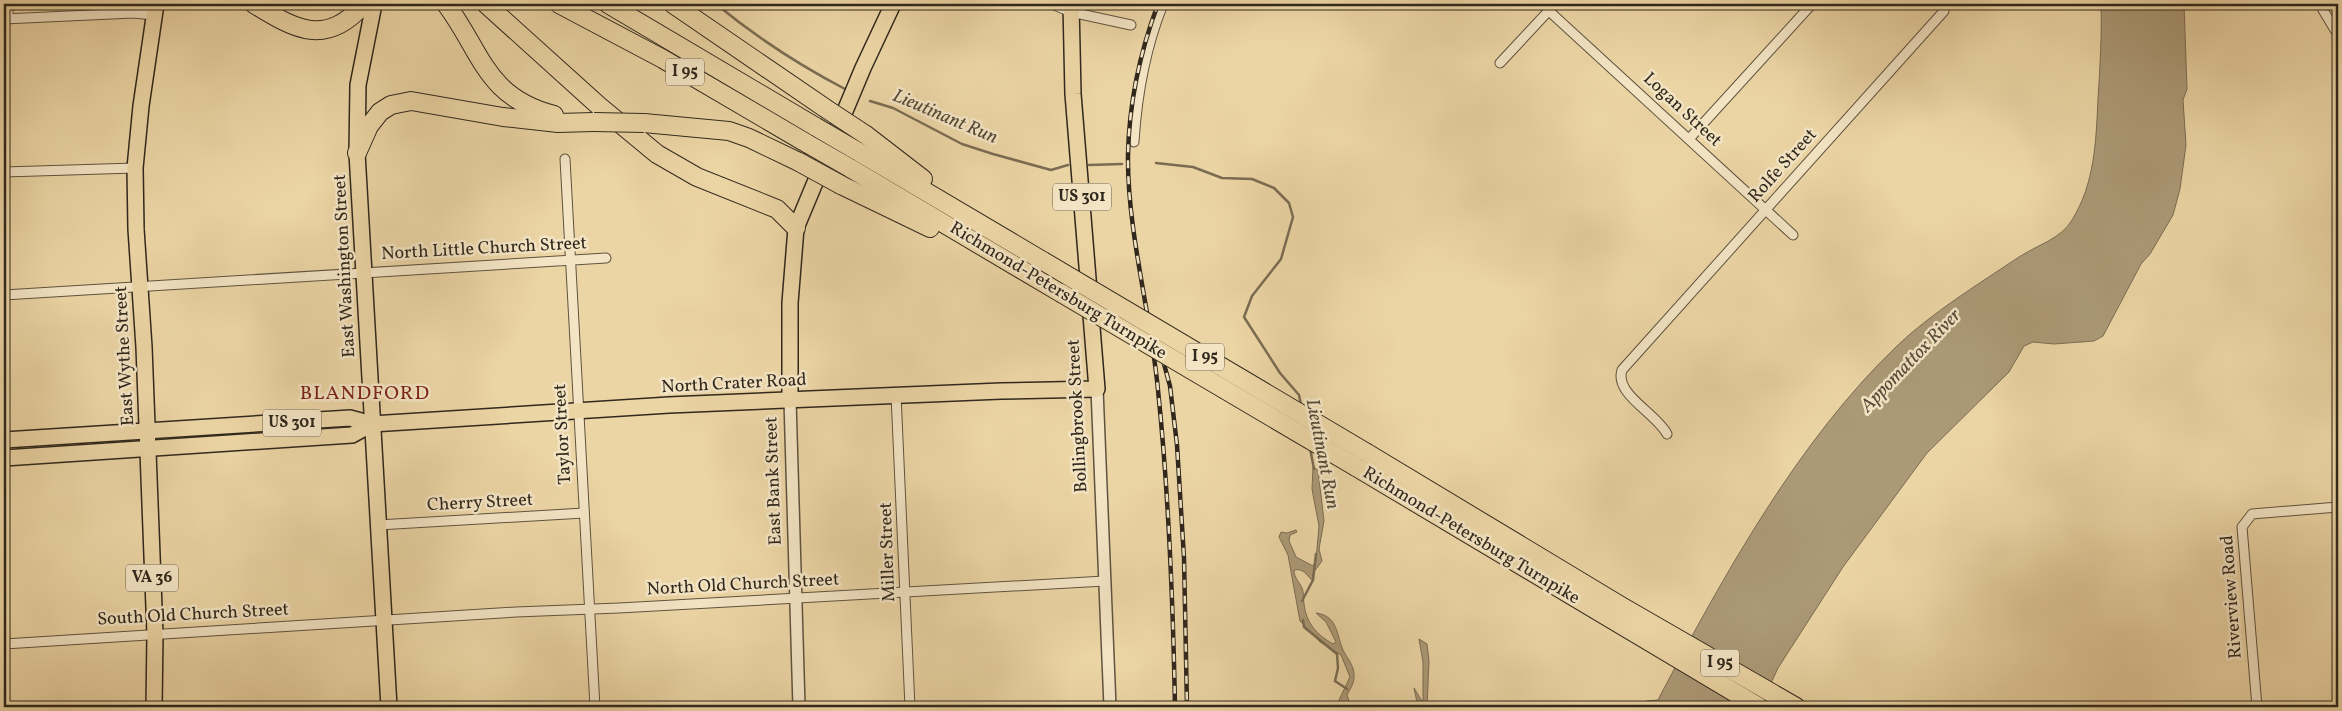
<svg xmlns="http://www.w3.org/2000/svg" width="2342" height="711" font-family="Vollkorn,serif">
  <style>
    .water { fill: #ac9a77; stroke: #7a6c53 }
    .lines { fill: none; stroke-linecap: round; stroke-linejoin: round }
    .stream { stroke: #7a6c53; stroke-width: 2.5 }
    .minor-casing { stroke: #5f533f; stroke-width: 11 }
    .tertiary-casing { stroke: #5f533f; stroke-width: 14 }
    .primary-casing { stroke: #30281d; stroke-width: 18 }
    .trunk-casing { stroke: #30281d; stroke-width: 18 }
    .motorway-casing { stroke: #30281d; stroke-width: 20 }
    .minor { stroke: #f3e4c4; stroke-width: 9 }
    .tertiary { stroke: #f3e4c4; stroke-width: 11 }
    .primary { stroke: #ecd5a5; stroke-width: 15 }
    .trunk { stroke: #ecd5a5; stroke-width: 15 }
    .motorway { stroke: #ecd5a5; stroke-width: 18 }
    .rail-casing { stroke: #30281d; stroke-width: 4.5 }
    .rail { stroke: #f3e4c4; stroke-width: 2.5; stroke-dasharray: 8; stroke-linecap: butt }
    .motorway-bridge-casing { stroke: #30281d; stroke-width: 20; stroke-linecap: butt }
    .motorway-bridge { stroke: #ecd5a5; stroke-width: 18 }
    .labels { text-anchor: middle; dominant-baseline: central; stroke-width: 5; stroke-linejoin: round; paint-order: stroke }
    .shield { fill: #f3e4c4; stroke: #6a604f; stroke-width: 1 }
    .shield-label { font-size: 16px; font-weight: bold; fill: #30281d }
    .street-label { font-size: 18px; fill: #30281d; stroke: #f3e4c4 }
    .water-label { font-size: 19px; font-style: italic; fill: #554a38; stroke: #f3e4c4 }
    .quarter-label { font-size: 20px; letter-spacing: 1px; fill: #7a1f14; stroke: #f3e4c4 }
  </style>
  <rect width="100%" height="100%" fill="#ecd5a5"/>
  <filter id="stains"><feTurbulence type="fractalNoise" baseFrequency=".004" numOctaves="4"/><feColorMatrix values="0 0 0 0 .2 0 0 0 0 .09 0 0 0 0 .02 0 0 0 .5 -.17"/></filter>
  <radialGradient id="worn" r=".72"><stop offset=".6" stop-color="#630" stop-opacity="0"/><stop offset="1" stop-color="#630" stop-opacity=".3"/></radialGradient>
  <g class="water">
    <path d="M2101 4H2184L2187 89 2183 100 2186 145 2180 189 2173 215 2150 254 2141 264 2103 336 2094 341 2054 344 2033 342 2024 346 2009 372 1927 453 1843 567 1778 668 1760 707H1645L1646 701 1658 700 1660 696C1722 578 1799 439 1897 346 1930 314 1980 283 2019 257 2037 245 2061 239 2072 220 2095 183 2096 141 2098 99 2100 67 2102 36 2101 4Z"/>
    <path d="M1313 467 1318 470 1324 521 1319 549 1322 561 1313 573 1312 580C1306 575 1304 568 1294 570 1294 578 1299 581 1302 588 1304 592 1303 598 1304 604 1306 623 1317 635 1333 644L1336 642 1326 622 1316 613C1339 616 1336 636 1344 652 1348 659 1355 667 1354 677 1354 684 1350 689 1347 695L1351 707H1343L1339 700 1350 677 1341 655 1320 642 1300 621 1288 555 1279 537 1281 532 1287 533 1296 530 1297 532 1290 535 1289 541 1296 557 1313 566 1316 560 1319 526 1312 489Z"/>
    <path d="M1419 639 1427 644 1429 661 1427 707H1418L1414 688 1423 703V662Z"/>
  </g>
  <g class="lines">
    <g class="stream">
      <path d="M716 4C756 37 799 65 845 89"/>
      <path d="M870 101 893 108 962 144 993 154 1051 170 1068 165"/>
      <path d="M1156 163 1193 167 1222 178 1252 179 1274 188 1289 203 1293 217 1281 259 1252 296 1244 317 1280 373 1299 395 1301 405"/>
      <path d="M1089 165 1122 164"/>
      <path d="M1310 448 1314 469"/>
      <path d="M1302 601 1313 580 1316 554"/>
      <path d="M1303 620 1304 627 1337 654 1338 668 1335 681 1347 689"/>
    </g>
    <g class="minor-casing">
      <g id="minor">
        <path d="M8 4V19"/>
        <path d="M1052 4 1071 12 1131 25"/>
        <path d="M2322 4 2323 10 2338 35"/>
        <path d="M1549 11 1793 235"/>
        <path d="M4 19 133 13 154 15"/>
        <path d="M1500 63 1555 4"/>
        <path d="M1689 139 1812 4"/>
        <path d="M1134 142C1137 93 1145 49 1163 4"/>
        <path d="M565 159 595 707"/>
        <path d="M4 172 135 168"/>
        <path d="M4 295 606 258"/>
        <path d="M896 395 910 707"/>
        <path d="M1667 434C1656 413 1614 394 1622 370L1944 11 1943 4"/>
        <path d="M378 525 584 513"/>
        <path d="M4 644 516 612 619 608 1105 581"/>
        <path d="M2257 707 2242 527 2252 514 2338 507"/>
      </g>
    </g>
    <g class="tertiary-casing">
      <g id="tertiary">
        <path d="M1097 389 1110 707"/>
        <path d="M790 400 799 707"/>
      </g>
    </g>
    <g class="primary-casing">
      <g id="primary">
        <path d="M790 400V303L796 228 863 68 893 4"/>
        <path d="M4 440 350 418 372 424 669 405 1001 391 1097 389 1073 94 1071 4"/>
        <path d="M4 458 352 435 372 424"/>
      </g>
    </g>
    <g class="trunk-casing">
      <g id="trunk">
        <path d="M374 4 358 85 357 153 389 707"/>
        <path d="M154 707 155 634 144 347 136 229 135 168 141 106 156 4"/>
      </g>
    </g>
    <g class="motorway-casing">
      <g id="motorway">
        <path d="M254 4C296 30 326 47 364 4"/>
        <path d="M446 4C482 52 485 97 554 115"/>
        <path d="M486 4 599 106 657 154 697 177 777 209 796 228"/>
        <path d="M559 4 663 59 808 144"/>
        <path d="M608 4 816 127"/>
        <path d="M673 4 825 108"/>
        <path d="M644 123 729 131 749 138 799 162"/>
        <path d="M866 135 923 179"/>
        <path d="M857 151 1043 261"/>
        <path d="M357 153 369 126 380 112 391 105 411 101 503 117 558 123 594 122"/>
        <path d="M850 168 1061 293"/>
        <path d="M841 185 930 228"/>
        <path d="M1367 453 1621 606 1796 707"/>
        <path d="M1356 467 1759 707"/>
      </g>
    </g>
    <use href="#minor" class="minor"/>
    <use href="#tertiary" class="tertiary"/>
    <use href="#primary" class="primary"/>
    <use href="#trunk" class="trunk"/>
    <use href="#motorway" class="motorway"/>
    <g class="rail-casing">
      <g id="rail">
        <path d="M1158 4C1140 52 1129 103 1128 155 1127 231 1151 314 1158 390 1169 496 1173 602 1175 707"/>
        <path d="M1158 342 1170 386 1177 445 1184 558 1187 707"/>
      </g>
    </g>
    <use href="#rail" class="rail"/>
    <g class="motorway-bridge-casing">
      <g id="motorway-bridge">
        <path d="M825 108 866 135"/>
        <path d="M594 122 644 123"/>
        <path d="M816 127 857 151"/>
        <path d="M808 144 850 168"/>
        <path d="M799 162 841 185"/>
        <path d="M1043 261 1367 453"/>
        <path d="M1061 293 1356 467"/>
      </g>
    </g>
    <use href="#motorway-bridge" class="motorway-bridge"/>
  </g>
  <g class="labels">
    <g class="shield">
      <rect x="666" y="58.5" width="38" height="27" rx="4"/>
      <rect x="1053" y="183.5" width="58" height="27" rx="4"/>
      <rect x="1186" y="343.5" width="38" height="27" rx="4"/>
      <rect x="263" y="409.5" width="58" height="27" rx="4"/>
      <rect x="126" y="564.5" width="52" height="27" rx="4"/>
      <rect x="1701" y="649.5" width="38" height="27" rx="4"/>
    </g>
    <g class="shield-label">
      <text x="685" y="72">I 95</text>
      <text x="1082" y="197">US 301</text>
      <text x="1205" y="357">I 95</text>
      <text x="292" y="423">US 301</text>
      <text x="152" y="578">VA 36</text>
      <text x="1720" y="663">I 95</text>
    </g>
    <g class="street-label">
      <text transform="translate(1682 110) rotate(43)">Logan Street</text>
      <text transform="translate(1783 166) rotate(-48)">Rolfe Street</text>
      <text transform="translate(484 249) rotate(-3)">North Little Church Street</text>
      <text transform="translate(345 266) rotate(-93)">East Washington Street</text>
      <text transform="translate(1058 291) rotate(31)">Richmond-Petersburg Turnpike</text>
      <text transform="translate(125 356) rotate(-93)">East Wythe Street</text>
      <text transform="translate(734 384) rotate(-3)">North Crater Road</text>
      <text transform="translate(1078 416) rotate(-93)">Bollingbrook Street</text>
      <text transform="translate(563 434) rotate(-93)">Taylor Street</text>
      <text transform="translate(774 481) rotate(-92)">East Bank Street</text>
      <text transform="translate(480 503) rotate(-3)">Cherry Street</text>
      <text transform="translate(1471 536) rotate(31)">Richmond-Petersburg Turnpike</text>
      <text transform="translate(888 552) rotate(-92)">Miller Street</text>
      <text transform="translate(743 585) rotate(-3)">North Old Church Street</text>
      <text transform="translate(2232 597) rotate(-94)">Riverview Road</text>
      <text transform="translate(193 615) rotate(-3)">South Old Church Street</text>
    </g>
    <g class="water-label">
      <text transform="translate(945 117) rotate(23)">Lieutinant Run</text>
      <text transform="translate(1911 361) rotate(-46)">Appomattox River</text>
      <text transform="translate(1322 454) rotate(79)">Lieutinant Run</text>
    </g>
    <g class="quarter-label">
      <text x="365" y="394">BLANDFORD</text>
    </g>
  </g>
  <rect width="2342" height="711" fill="none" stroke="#ecd5a5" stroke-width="20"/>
  <rect x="5" y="5" width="2332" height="701" fill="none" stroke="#30281d" stroke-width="2.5"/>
  <rect x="10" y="10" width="2322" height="691" fill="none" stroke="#30281d"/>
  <rect width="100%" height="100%" filter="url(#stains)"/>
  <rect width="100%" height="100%" fill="url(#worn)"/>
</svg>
